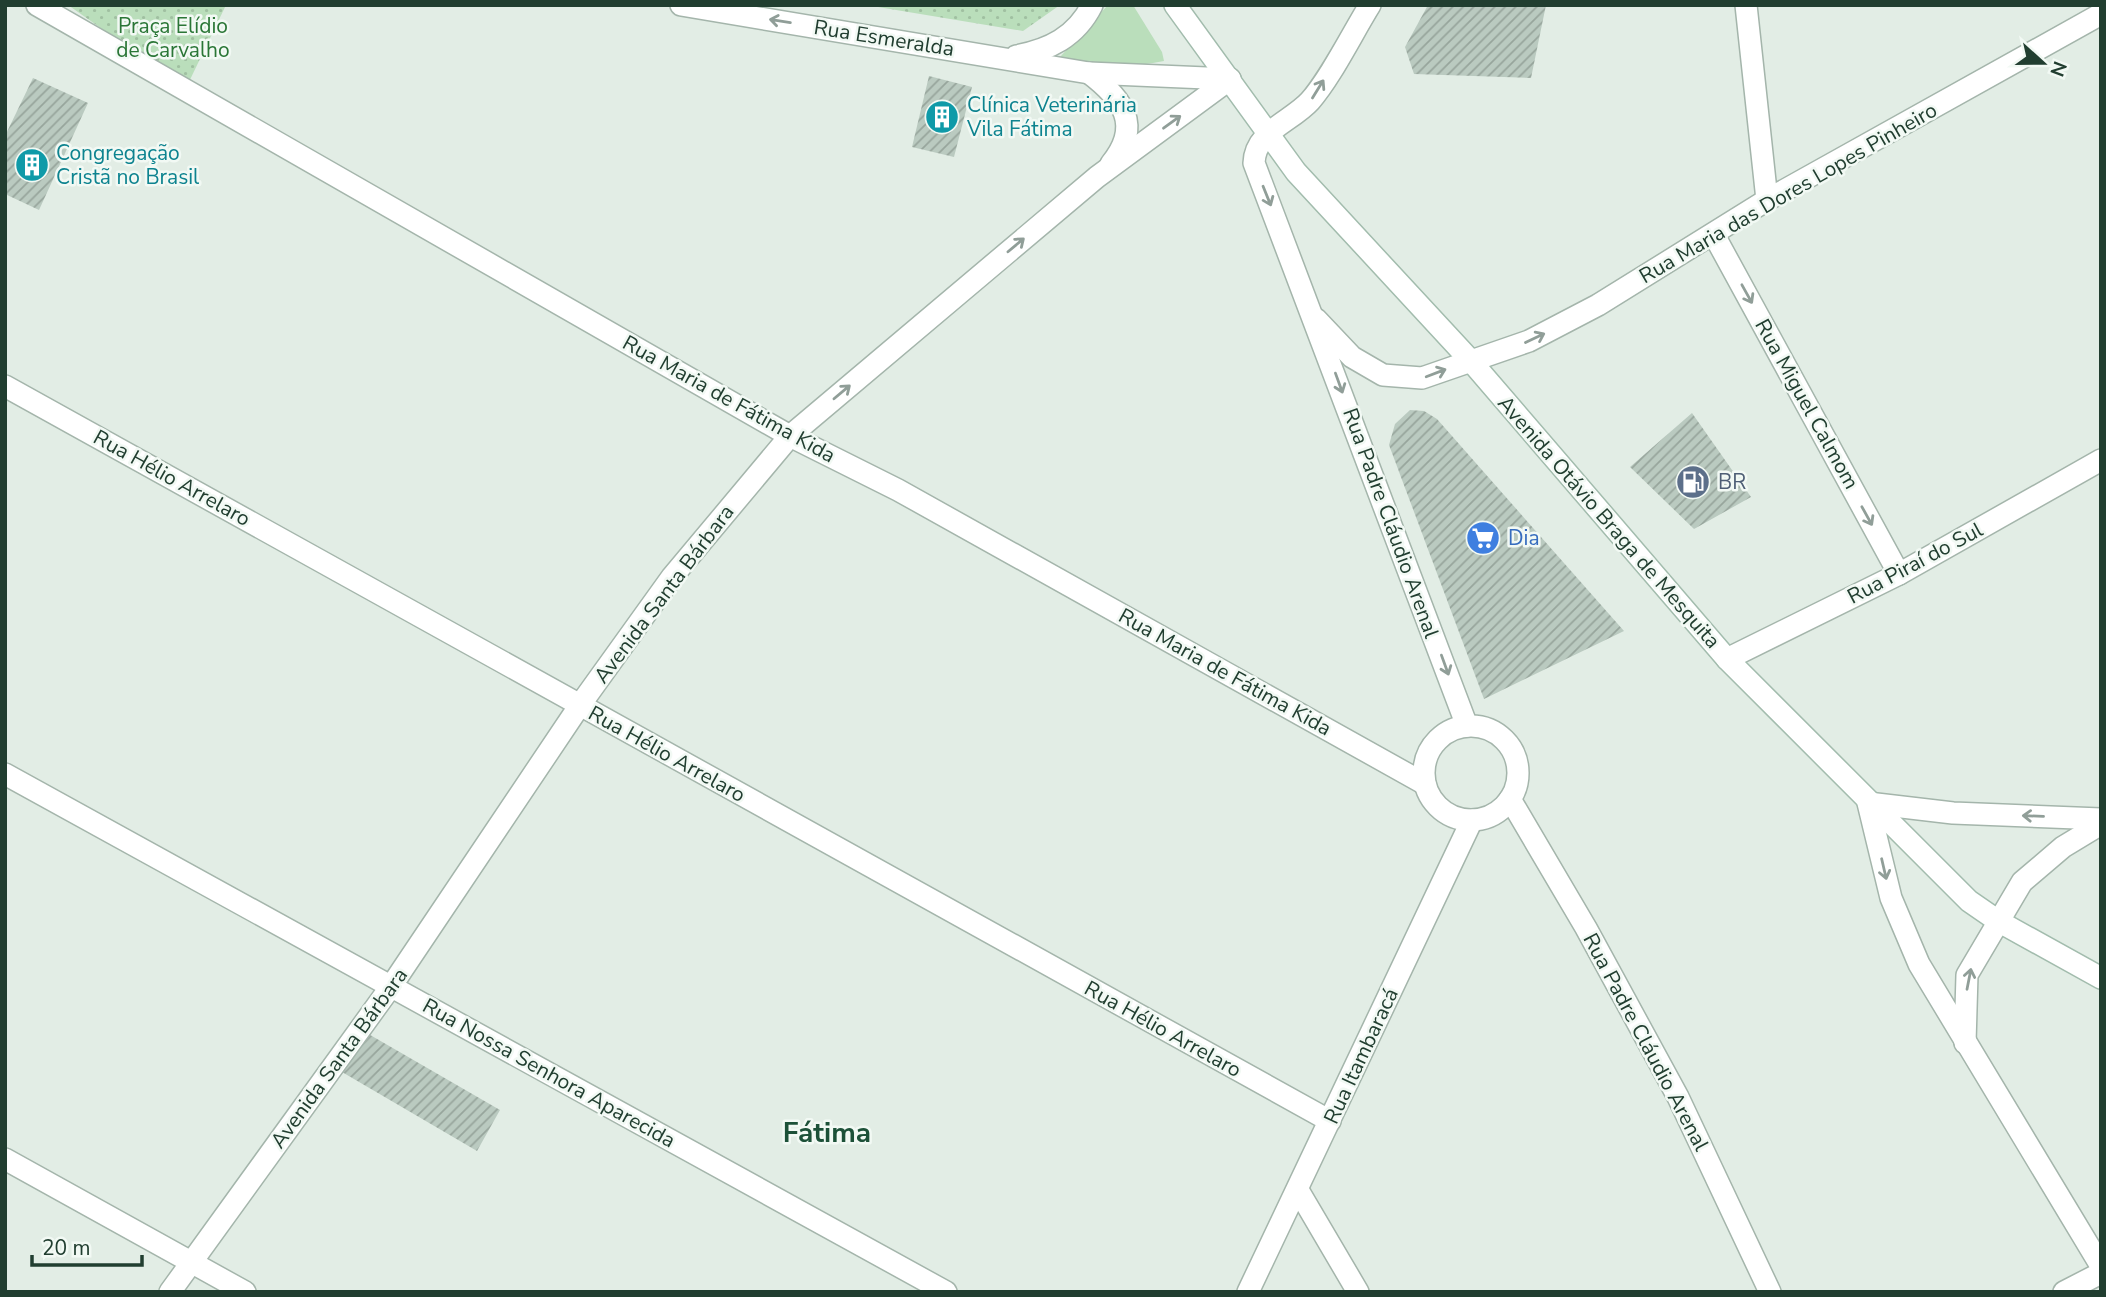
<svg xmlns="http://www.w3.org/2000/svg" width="2106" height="1297" font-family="'Nunito Sans',sans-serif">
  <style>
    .park { fill: url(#park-dots) }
    .garden { fill: #badebb }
    .building { fill: url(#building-hatch) }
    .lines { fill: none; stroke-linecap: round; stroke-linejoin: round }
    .minor-casing { stroke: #a4b5ab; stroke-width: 24 }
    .secondary-casing { stroke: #a2bcad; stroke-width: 24 }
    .minor { stroke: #fff; stroke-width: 21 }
    .secondary { stroke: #fff; stroke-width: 21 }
    .oneway { stroke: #909e98 }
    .labels { text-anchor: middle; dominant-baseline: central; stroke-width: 5; stroke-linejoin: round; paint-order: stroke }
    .park-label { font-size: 21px; fill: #2a7636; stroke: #f2f9f4 }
    .street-label { font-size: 21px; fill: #213e30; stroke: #f2f9f4 }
    .culture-label { font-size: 21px; fill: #0d838f; stroke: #f2f9f4; text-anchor: start }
    .service-label { font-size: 21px; fill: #4e5e75; stroke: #f2f9f4; text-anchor: start }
    .shop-label { font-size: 21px; fill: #366cbe; stroke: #f2f9f4; text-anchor: start }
    .district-label { font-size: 28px; font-weight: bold; fill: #1c5138; stroke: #f2f9f4 }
  </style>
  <defs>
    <pattern id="park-dots" width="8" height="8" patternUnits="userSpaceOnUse" patternTransform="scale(1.75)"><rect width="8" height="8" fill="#badebb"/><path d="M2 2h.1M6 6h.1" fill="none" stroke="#a0c0a1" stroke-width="1.8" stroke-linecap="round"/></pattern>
    <pattern id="building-hatch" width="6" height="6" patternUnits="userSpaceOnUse" patternTransform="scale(1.75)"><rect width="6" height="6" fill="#bacac0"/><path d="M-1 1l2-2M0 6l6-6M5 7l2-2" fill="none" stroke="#97a59c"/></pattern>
  </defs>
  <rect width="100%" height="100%" fill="#e2ede5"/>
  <g class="park">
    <path d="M68 5H226L186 88Z"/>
    <path d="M866 5H1060L1023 31Z"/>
  </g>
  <path class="garden" d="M1108 5H1133L1162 52 1164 61C1131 68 1093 68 1060 57Z"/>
  <g class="building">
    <path d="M1428 5H1546L1531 78 1414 74 1405 47Z"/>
    <path d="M929 76 972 87 954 157 912 147Z"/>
    <path d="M33 78 88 103 39 210 5 194V136Z"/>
    <path d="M1410 410 1424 411 1437 419 1624 631 1484 699 1389 445 1395 424Z"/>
    <path d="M1692 413 1751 497 1694 529 1630 467Z"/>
    <path d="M365 1032 500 1110 477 1151 342 1072Z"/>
  </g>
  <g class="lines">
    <g class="minor-casing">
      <g id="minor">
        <path d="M37 5 790 436 898 490 1425 784"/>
        <path d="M681 5 1089 73 1230 79"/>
        <path d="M1370 5C1352 34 1331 77 1310 101 1291 122 1255 131 1254 163L1467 726"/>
        <path d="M1746 5 1767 200"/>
        <path d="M1016 56C1049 50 1076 37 1092 5"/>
        <path d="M1089 73C1122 98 1143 125 1111 164"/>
        <path d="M1714 235 1899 574"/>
        <path d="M1316 319 1352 357 1383 375 1422 378 1529 341 1598 305 1767 200 2101 14"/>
        <path d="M5 386 1330 1121"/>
        <path d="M1727 659 1899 574 2101 460"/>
        <circle cx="1471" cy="773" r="47"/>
        <path d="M5 774 946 1292"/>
        <path d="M1510 799 1586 928 1678 1097 1770 1292"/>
        <path d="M2101 819 1953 813 1868 803 1891 898 1919 964 2101 1266"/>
        <path d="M1965 1043 1967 975 2022 882 2063 847 2101 824"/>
        <path d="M5 1159 245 1292"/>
        <path d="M1298 1190 1358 1292"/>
        <path d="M170 1292 392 985 580 705 672 577 790 436 1097 177 1230 79"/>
        <path d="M1248 1292 1472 820"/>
        <path d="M2064 1292 2101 1273"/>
      </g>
    </g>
    <g class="secondary-casing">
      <path id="secondary" d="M1175 5 1296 172 1470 360 1727 659 1969 901 1998 921 2101 978"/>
    </g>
    <use href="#minor" class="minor"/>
    <use href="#secondary" class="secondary"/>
  </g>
  <defs><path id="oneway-shaft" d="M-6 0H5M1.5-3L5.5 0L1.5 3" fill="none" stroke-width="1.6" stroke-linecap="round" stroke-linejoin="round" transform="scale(1.75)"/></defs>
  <g class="oneway">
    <use href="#oneway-shaft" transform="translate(780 21) rotate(-171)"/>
    <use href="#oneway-shaft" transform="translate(1318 89) rotate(-58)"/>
    <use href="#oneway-shaft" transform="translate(1172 122) rotate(-36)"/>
    <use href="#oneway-shaft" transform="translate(1267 196) rotate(68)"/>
    <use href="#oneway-shaft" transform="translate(1016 245) rotate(-40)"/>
    <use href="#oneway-shaft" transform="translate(1747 294) rotate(61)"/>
    <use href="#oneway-shaft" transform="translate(1535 338) rotate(-25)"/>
    <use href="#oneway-shaft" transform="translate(1436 373) rotate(-21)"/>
    <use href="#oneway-shaft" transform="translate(1339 383) rotate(70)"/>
    <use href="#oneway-shaft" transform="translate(842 392) rotate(-40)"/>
    <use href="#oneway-shaft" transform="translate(1867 516) rotate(61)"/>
    <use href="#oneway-shaft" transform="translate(1445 665) rotate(70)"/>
    <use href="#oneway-shaft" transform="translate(2033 816) rotate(-178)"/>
    <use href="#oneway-shaft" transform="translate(1884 869) rotate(77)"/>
    <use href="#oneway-shaft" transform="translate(1969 979) rotate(-79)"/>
  </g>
  <defs>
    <g id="building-disc" transform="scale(1.75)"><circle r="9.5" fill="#0f9aa8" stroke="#f2f9f4"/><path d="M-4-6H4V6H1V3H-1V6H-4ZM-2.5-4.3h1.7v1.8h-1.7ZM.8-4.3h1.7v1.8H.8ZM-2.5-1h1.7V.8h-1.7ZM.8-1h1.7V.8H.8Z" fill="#fff"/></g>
    <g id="fuel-disc" transform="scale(1.75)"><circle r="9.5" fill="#5c6f8a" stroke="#f2f9f4"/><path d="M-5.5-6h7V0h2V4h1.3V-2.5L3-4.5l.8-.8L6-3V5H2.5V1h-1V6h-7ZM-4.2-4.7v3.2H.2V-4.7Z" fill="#fff"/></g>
    <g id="supermarket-disc" transform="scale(1.75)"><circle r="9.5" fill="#3f7fe0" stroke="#f2f9f4"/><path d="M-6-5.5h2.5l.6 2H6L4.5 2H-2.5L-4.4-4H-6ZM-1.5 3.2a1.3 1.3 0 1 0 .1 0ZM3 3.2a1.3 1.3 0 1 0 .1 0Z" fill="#fff"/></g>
  </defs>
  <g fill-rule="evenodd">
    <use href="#building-disc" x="942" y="117"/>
    <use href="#building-disc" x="32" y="165"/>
    <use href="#fuel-disc" x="1693" y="482"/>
    <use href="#supermarket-disc" x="1483" y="538"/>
  </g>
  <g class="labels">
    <g class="park-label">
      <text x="173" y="26">Praça Elídio<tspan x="173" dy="24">de Carvalho</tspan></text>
    </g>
    <g class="street-label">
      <text transform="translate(884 38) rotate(9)">Rua Esmeralda</text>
      <text transform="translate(1788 193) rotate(-30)">Rua Maria das Dores Lopes Pinheiro</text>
      <text transform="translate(729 399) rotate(29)">Rua Maria de Fátima Kida</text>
      <text transform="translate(1807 404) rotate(61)">Rua Miguel Calmom</text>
      <text transform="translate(172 478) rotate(29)">Rua Hélio Arrelaro</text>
      <text transform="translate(1609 522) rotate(49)">Avenida Otávio Braga de Mesquita</text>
      <text transform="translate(1391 523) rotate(70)">Rua Padre Cláudio Arenal</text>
      <text transform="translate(1915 563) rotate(-28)">Rua Piraí do Sul</text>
      <text transform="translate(664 594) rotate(-53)">Avenida Santa Bárbara</text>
      <text transform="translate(1225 672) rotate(29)">Rua Maria de Fátima Kida</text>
      <text transform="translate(667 754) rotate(29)">Rua Hélio Arrelaro</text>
      <text transform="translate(1163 1029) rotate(29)">Rua Hélio Arrelaro</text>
      <text transform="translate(1646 1042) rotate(62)">Rua Padre Cláudio Arenal</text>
      <text transform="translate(1361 1056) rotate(-65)">Rua Itambaracá</text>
      <text transform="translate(339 1058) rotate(-54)">Avenida Santa Bárbara</text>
      <text transform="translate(549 1073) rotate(29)">Rua Nossa Senhora Aparecida</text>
    </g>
    <g class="culture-label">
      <text x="967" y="105">Clínica Veterinária<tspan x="967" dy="24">Vila Fátima</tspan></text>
      <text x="56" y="153">Congregação<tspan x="56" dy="24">Cristã no Brasil</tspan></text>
    </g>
    <g class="service-label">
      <text x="1718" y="482">BR</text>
    </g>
    <g class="shop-label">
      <text x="1508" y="538">Dia</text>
    </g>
    <g class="district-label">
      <text x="827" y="1133">Fátima</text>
    </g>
  </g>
  <rect width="2106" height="1297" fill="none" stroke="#213e30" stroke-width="14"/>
  <g transform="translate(2043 63) rotate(111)" stroke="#f2f9f4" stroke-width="5" paint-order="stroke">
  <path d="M0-5L12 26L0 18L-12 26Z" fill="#213e30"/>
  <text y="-10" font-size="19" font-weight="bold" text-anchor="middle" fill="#213e30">N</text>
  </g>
  <path d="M32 1255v10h110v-10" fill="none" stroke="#213e30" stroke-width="3.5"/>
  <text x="42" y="1255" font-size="21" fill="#213e30" stroke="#f2f9f4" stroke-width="5" paint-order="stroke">20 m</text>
</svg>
